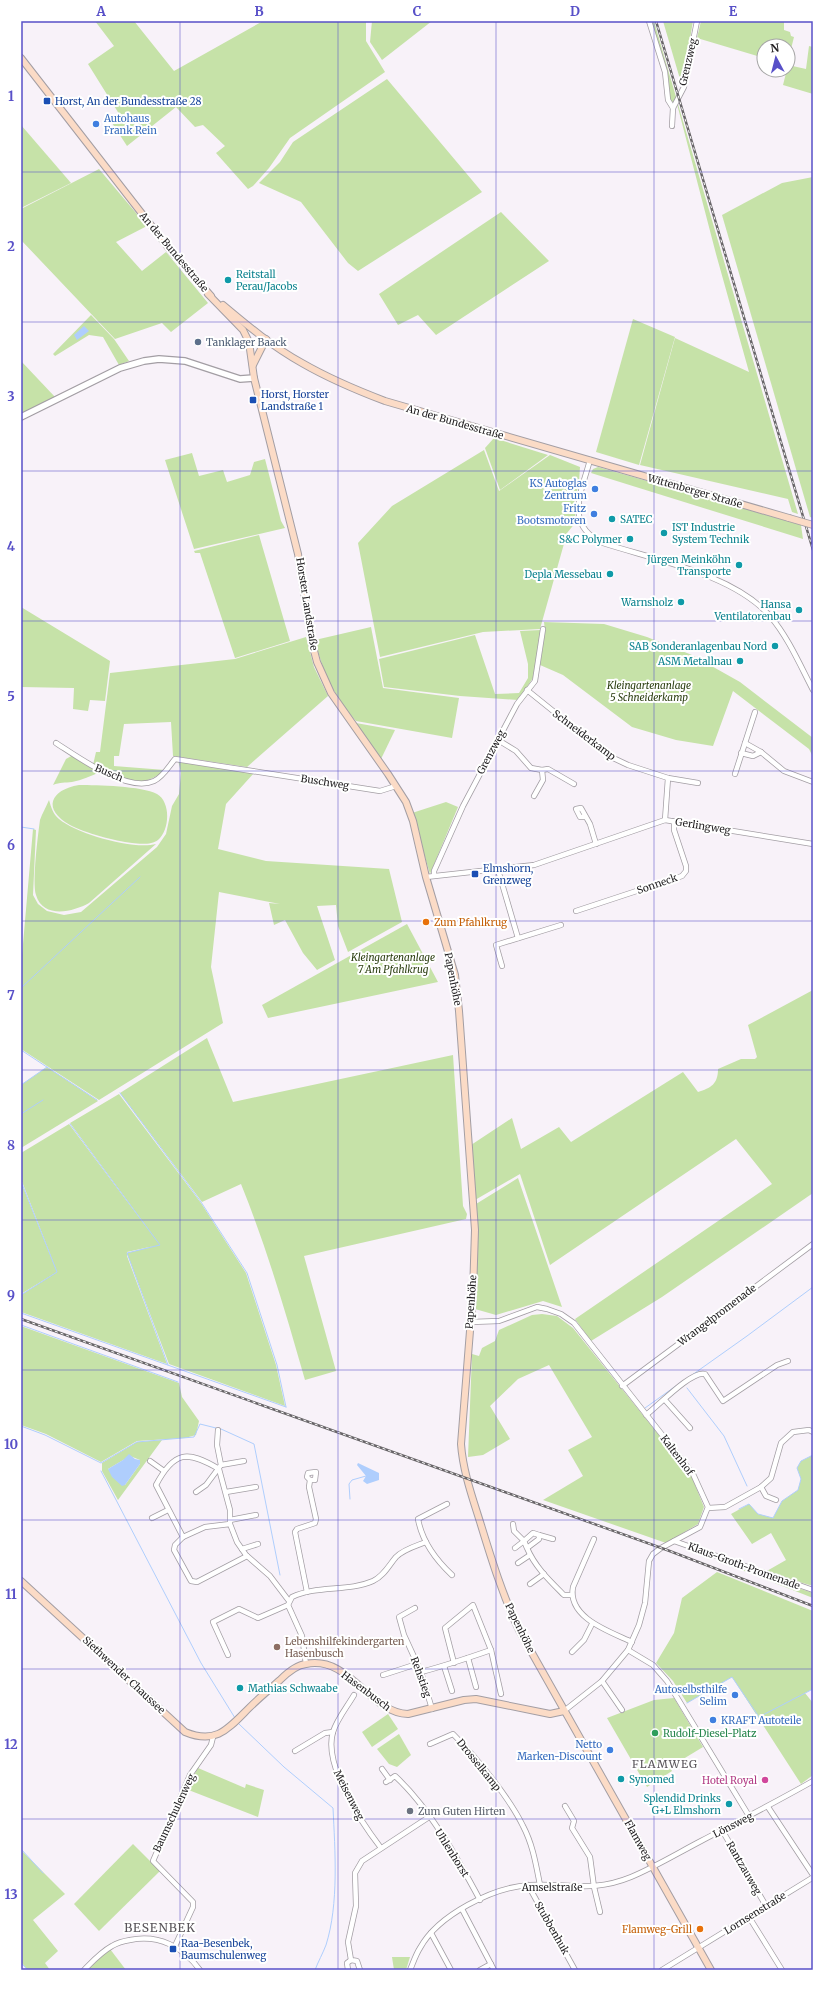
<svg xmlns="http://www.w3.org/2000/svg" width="834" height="1991" font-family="Merriweather,serif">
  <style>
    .green { fill: #c6e2a8; fill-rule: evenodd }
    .water { fill: #afcefd }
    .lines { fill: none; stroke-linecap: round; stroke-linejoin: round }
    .stream { stroke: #afcefd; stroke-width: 1 }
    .minor-casing { stroke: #a39ea4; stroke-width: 6 }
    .tertiary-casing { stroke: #a39ea4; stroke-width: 8 }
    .secondary-casing { stroke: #a39ea4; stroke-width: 8 }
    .minor { stroke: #fff; stroke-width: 4.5 }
    .tertiary { stroke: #fff; stroke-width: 5.5 }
    .secondary { stroke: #fbdbc6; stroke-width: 6 }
    .rail-casing { stroke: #686568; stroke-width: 2.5 }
    .rail { stroke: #fff; stroke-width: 1; stroke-dasharray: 3; stroke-linecap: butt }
    .secondary-bridge-casing { stroke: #a39ea4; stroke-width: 8; stroke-linecap: butt }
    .secondary-bridge { stroke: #fbdbc6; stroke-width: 6 }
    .grid { fill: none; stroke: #5850c8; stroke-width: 1; stroke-opacity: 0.55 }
    .transit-dot { fill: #1a4fb4; stroke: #fff; stroke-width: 1.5 }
    .shop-dot { fill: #3f7fe0; stroke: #fff; stroke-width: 1.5 }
    .culture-dot { fill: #0f9aa8; stroke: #fff; stroke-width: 1.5 }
    .service-dot { fill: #5c6f8a; stroke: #fff; stroke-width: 1.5 }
    .food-dot { fill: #e8710a; stroke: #fff; stroke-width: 1.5 }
    .education-dot { fill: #8d6e63; stroke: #fff; stroke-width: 1.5 }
    .leisure-dot { fill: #2e9e5b; stroke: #fff; stroke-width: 1.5 }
    .hotel-dot { fill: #d1479c; stroke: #fff; stroke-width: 1.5 }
    .worship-dot { fill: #6b7280; stroke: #fff; stroke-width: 1.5 }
    .labels { text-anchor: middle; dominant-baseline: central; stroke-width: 4; stroke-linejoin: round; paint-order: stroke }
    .street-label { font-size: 10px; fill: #1f1d1f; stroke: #fff }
    .transit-label { font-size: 10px; fill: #164399; stroke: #fff; text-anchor: start }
    .shop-label { font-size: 10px; fill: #366cbe; stroke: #fff; text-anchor: end }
    .culture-label { font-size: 10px; fill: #0d838f; stroke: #fff; text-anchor: end }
    .service-label { font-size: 10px; fill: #4e5e75; stroke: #fff; text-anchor: start }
    .park-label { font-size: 10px; font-style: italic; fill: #2a3d0f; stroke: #fff }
    .food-label { font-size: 10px; fill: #c56008; stroke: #fff; text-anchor: start }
    .education-label { font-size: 10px; fill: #785e54; stroke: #fff; text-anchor: start }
    .leisure-label { font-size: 10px; fill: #27864d; stroke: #fff; text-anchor: start }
    .hotel-label { font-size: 10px; fill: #b23c85; stroke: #fff; text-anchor: end }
    .worship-label { font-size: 10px; fill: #5b616d; stroke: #fff; text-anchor: start }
    .neighbourhood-label { font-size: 11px; letter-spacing: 1px; fill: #59555a; stroke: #fff }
    .quarter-label { font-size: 12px; letter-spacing: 1px; fill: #59555a; stroke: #fff }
    .neatline { fill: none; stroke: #5850c8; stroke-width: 1.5 }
    .grid-label { font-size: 13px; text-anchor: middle; font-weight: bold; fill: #5850c8 }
  </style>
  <rect width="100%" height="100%" fill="#f8f2f9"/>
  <g class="green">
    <path d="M95 21H134L174 71 263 21H366V41L385 72 290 138 269 168 253 186 248 189 216 153 225 146 203 125 195 127 176 107 127 146 112 123 121 117 88 64 114 46Z"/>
    <path d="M372 21H432L382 60 370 42Z"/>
    <path d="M650 21H654L676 97 673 103H671Z"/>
    <path d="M663 21H693L682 86Z"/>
    <path d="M701 21H784V30L790 32 791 36 794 37 788 61V46H764V58L697 38Z"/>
    <path d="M809 46 813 47V94L783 85 788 65 806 69Z"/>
    <path d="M387 79 482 192 358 271 348 263 301 202 259 183 280 162 293 142Z"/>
    <path d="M677 104H678L798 514 792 512 788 499 640 465 675 338 749 372 716 254Z"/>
    <path d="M21 125 71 183 21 208Z"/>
    <path d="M99 169 147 226 116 242 142 271 166 252 208 303 171 332 162 323 115 339 21 240V209Z"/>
    <path d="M813 177V518L810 517 722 215 782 183Z"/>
    <path d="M501 212 549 261 436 335 418 315 398 325 379 294Z"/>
    <path d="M91 315 114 339 129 361 119 365 103 337 89 335 55 356 53 354Z"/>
    <path d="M633 319 675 337 639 465 596 452Z"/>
    <path d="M21 361 55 397 21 413Z"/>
    <path d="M494 438 548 455 500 490 485 448Z"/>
    <path d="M484 450 499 491 550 455 580 467 579 482 574 503 576 522 567 533 540 629 483 632 380 657 358 543 392 506Z"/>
    <path d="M192 453 199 476 223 470 227 482 250 475 254 462 265 459 281 521 285 528 194 549 165 460Z"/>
    <path d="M598 467 801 525 803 539 591 473 593 469Z"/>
    <path d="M259 535 290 641 235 658 200 553H195L194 551Z"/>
    <path d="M21 607 110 661 105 701 90 700 88 711 73 709 74 688 21 687Z"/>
    <path d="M544 622 604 624 647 637 692 655 740 682 813 738V757L809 749 733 691 713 746 676 740 632 727 563 675 540 665 545 631Z"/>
    <path d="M371 627 383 688 459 698 452 738 356 721C334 695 323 673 315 640Z"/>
    <path d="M541 630 535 675 518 700 460 696 384 687 379 659 475 635 495 694 519 693 528 678V664L520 631Z"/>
    <path d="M306 637 314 667 328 696 247 767 173 756 171 722 124 724 119 756H114V766L165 770C138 792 120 779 93 765L96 752H100L110 673 235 659Z"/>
    <path d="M356 723 395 730 381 759Z"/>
    <path d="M73 755 100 772C91 776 82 780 72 782 65 783 60 782 53 785L66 759Z"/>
    <path d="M178 760 254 773 226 804 218 849 266 861 389 869 402 922 348 952 338 926 336 905 317 906 335 960 317 970 303 953 285 920 274 925 269 903 280 904 219 892 211 967 223 1023 99 1100 21 1049V967L33 829 36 830 33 895 38 904 47 911 64 915 81 912 157 847 166 834 172 806 179 794 181 773Z"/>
    <path d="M79 785C97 785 142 786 157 794 171 802 170 830 158 840 152 845 139 844 132 843 115 841 85 833 70 825 42 809 50 790 79 785Z"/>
    <path d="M49 800C51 807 53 814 59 819 77 834 133 850 156 844L89 903C73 912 43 919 36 895 32 882 38 834 40 820 42 814 46 807 49 800Z"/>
    <path d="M446 802 458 807 430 874 412 813Z"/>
    <path d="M407 924 438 982 268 1018 262 1005Z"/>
    <path d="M813 990V1193L662 1297 591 1341 575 1319 772 1184 736 1139 550 1265 520 1174 475 1200 471 1145 512 1118 521 1149 559 1127 571 1142 683 1072 698 1092C711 1088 718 1084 718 1069L741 1059H755L757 1057 748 1025Z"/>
    <path d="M207 1038 233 1102 453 1055 463 1206 467 1214 466 1219 304 1256 336 1371 305 1380C286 1314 267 1248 241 1184L202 1202 120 1093Z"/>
    <path d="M47 1067 98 1101 21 1148V1085Z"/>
    <path d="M119 1094 201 1203 246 1273 276 1365 285 1406 169 1364 128 1256 127 1253 154 1246 127 1252V1256L167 1364 21 1312V1295L57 1272 21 1179V1153L69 1124 160 1245 70 1123Z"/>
    <path d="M518 1178 562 1307 543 1301 496 1315 475 1309 476 1204Z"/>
    <path d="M21 1182 57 1272 21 1294Z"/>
    <path d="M542 1314 557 1316 573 1328 691 1475 704 1507 698 1524 666 1543 543 1500 583 1476 568 1450 592 1437 549 1365 518 1379 490 1406 510 1439 483 1455 468 1457 472 1354 479 1356 482 1348 495 1341 499 1330 532 1315Z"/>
    <path d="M21 1326 179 1383 182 1397 199 1421 196 1435 185 1438 137 1441 101 1462 46 1434 21 1425Z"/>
    <path d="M162 1440 118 1500 102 1471V1463L137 1442ZM130 1456 140 1460V1464L125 1485 108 1469Z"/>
    <path d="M813 1455V1586L765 1572 786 1560 771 1533 752 1544 731 1514 749 1504 758 1514 773 1518 782 1501 798 1490 801 1479 797 1468 801 1461Z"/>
    <path d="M729 1565 813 1593V1598Z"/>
    <path d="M717 1572 813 1611V1689L805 1693 813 1703V1775L801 1784 732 1677 687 1703 673 1681 656 1663 674 1633 682 1598Z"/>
    <path d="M674 1698 703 1747 670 1767 672 1771 647 1787 607 1718 654 1700Z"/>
    <path d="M388 1714 398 1729 372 1747 362 1732Z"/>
    <path d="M399 1734 411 1755 397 1767 389 1764 377 1749Z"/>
    <path d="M198 1768 245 1788 246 1784 264 1790 258 1817 186 1789Z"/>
    <path d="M133 1844 160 1871 99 1931 74 1904Z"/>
    <path d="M21 1850 65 1894 33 1920 58 1951 45 1963 50 1970H28L21 1962Z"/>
    <path d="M110 1949 126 1970H87Z"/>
    <path d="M392 1957H410L406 1970H394Z"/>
  </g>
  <g class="water">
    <path d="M84 326 89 331 77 340 74 335Z"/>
    <path d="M129 1454 135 1459 140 1460V1464L125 1485 122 1486 112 1477 108 1469 123 1460Z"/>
    <path d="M358 1463 379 1473V1480L367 1484 363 1481 366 1476 357 1465Z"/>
  </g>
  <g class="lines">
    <g class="stream">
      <path d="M21 827 34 829"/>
      <path d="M21 988 140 877"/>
      <path d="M21 1050 97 1100"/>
      <path d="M21 1085 47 1067"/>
      <path d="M120 1093 201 1202 247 1273 277 1365 286 1407"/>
      <path d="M21 1114 43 1100"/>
      <path d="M70 1124 160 1245 127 1253 168 1365"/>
      <path d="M21 1181 57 1272 21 1295"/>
      <path d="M475 1309V1302"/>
      <path d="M21 1313 286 1407"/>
      <path d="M21 1325 178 1382"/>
      <path d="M685 1380 747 1336 813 1287"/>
      <path d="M687 1388 724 1436 747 1486"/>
      <path d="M645 1408 680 1383"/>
      <path d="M21 1426 45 1435 101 1463 137 1442 194 1437 200 1424 216 1428"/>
      <path d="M221 1429 254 1444 280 1575"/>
      <path d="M101 1471 201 1663 235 1718"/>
      <path d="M350 1499 349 1484 352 1480 366 1476"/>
      <path d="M739 1509 749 1504 758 1514 773 1518 782 1501 798 1490 801 1479 797 1468 801 1461 813 1455"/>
      <path d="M687 1703 732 1677 759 1717 813 1689"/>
      <path d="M239 1724 284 1767 333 1808C335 1850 339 1904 326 1945 323 1953 318 1962 315 1970"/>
      <path d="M21 1849 43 1873"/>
      <path d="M21 1963 28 1970"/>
    </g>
    <g class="minor-casing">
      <g id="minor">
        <path d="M649 21 665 72 668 100 673 108"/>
        <path d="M672 126 673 108 684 87 697 21"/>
        <path d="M590 460C581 493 564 525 603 543 655 560 733 574 770 616 788 637 800 665 813 690"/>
        <path d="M527 690 609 756 628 765 668 778 665 820"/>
        <path d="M755 712 745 743 761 752 784 771 813 782"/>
        <path d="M498 740 516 751 531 768 542 770 543 780 534 796"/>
        <path d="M56 743C78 757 127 793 154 781 163 777 169 766 175 759L380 791 396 786"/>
        <path d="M741 753 753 756 761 752"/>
        <path d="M542 770 548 769 574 784"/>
        <path d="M735 774 745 743"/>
        <path d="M668 778 698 783"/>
        <path d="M586 817H580L576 809 581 808 590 824 596 844"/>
        <path d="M498 870 518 938"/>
        <path d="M434 875V871L463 806 498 740 517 704 535 681 543 629"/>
        <path d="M426 877 534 865 665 820 813 844"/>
        <path d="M576 911 682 876 686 871V866L674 830V821"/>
        <path d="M502 966 496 945 561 925"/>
        <path d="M471 1322 499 1321 537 1307 547 1309 561 1314 574 1323 693 1474 708 1507 700 1527 661 1548 653 1554 649 1561 645 1603 639 1625 628 1650 602 1681 564 1711"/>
        <path d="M622 1386 813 1244"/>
        <path d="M665 1400 690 1428"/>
        <path d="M646 1415C658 1406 692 1370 705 1374L723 1401 777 1365 788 1361"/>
        <path d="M150 1461 164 1471"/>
        <path d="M221 1465 244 1461"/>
        <path d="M761 1487 766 1496 776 1500"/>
        <path d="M196 1492 206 1485 221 1465 217 1445 218 1430"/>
        <path d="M226 1492 256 1487"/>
        <path d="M447 1504 418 1519C422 1541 436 1560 452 1575"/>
        <path d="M708 1508 725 1507 761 1487 771 1478 781 1443 793 1432 809 1430 813 1432"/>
        <path d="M152 1518 168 1510"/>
        <path d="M230 1520 256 1515"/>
        <path d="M230 1524 205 1527 183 1537 156 1485C174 1451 187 1450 219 1469L230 1510V1524L237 1542 246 1555 270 1576 289 1601"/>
        <path d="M513 1524 514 1531 524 1541 515 1548"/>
        <path d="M539 1535 553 1539"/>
        <path d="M183 1537 175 1545 174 1550 191 1581 197 1582 247 1556"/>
        <path d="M594 1539 573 1587C567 1618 611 1632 632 1642"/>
        <path d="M674 1541 813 1590"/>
        <path d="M527 1548 524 1541 533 1533 539 1535V1539L527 1548C535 1567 550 1581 564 1595H571"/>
        <path d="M242 1549 258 1544"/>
        <path d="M518 1563 530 1555"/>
        <path d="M530 1584 544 1574"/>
        <path d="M307 1592 295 1532 297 1529 315 1523 316 1519 309 1487 310 1480 307 1477 308 1473 316 1472 315 1480H310"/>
        <path d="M415 1608 399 1617 404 1635 421 1672 432 1709"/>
        <path d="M491 1650 501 1694"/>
        <path d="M628 1650 653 1665 667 1681 749 1816"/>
        <path d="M572 1652 584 1640 592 1624"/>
        <path d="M228 1655 213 1622 239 1609 258 1618 288 1605"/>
        <path d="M468 1658 476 1687"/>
        <path d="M306 1664 302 1636 288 1605 292 1597C317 1585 348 1592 373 1581 384 1576 389 1565 396 1557 404 1549 416 1546 426 1542"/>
        <path d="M444 1666 452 1691"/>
        <path d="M421 1672C444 1666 468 1658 491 1650L473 1605 445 1628 454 1663"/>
        <path d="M383 1675 417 1664"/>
        <path d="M602 1681 622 1710"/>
        <path d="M354 1695C347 1707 337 1719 333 1732 323 1765 361 1822 381 1848"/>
        <path d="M430 1744 453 1734C476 1757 509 1797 523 1826 533 1845 536 1865 540 1885"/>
        <path d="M295 1751 325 1733 333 1732"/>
        <path d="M382 1769 390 1780"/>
        <path d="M386 1782 395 1776C429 1807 458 1859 480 1900"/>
        <path d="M565 1806 574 1821 572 1828 590 1857 594 1887 600 1912"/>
        <path d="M768 1807 813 1875"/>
        <path d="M722 1830 766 1906"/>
        <path d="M528 1885 575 1970"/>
        <path d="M462 1909 494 1970"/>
        <path d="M749 1917 782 1970"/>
        <path d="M431 1933 451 1970"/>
        <path d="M175 1946 193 1907V1902L153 1861 190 1775 211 1745 213 1737"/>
        <path d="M84 1970C93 1961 101 1952 112 1946 117 1943 124 1941 130 1940 159 1934 183 1947 200 1970"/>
        <path d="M348 1970 347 1963 351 1960"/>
        <path d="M360 1970 357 1961 351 1960 348 1942 356 1906 355 1873 362 1861 429 1817"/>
        <path d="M410 1970C413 1963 416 1954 420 1948 438 1915 493 1887 530 1885 568 1883 592 1893 631 1877 655 1867 678 1853 701 1841 739 1821 776 1802 813 1781"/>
        <path d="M480 1970 491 1964"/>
        <path d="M662 1970 812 1878"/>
      </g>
    </g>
    <g class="tertiary-casing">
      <path id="tertiary" d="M21 417 120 368 144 361 159 359 185 361 240 379 254 378"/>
    </g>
    <g class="secondary-casing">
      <g id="secondary">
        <path d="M21 58 171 251 211 296"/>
        <path d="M208 294 243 330 249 342 254 378 298 554 312 643 317 662 331 693 388 774 406 802 413 821 426 877 455 975 459 1011 475 1230 473 1293 461 1444C463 1472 473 1499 481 1525 492 1561 503 1596 519 1630L711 1970"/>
        <path d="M223 305C248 326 273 347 302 363 328 378 356 390 385 401L789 518"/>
        <path d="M253 365 266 339"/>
        <path d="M21 1581 185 1732C216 1745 228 1729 249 1708 259 1698 270 1689 280 1680 287 1673 296 1665 306 1664 350 1655 369 1713 408 1714L464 1700 476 1699 550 1714 564 1711"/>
      </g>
    </g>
    <use href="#minor" class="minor"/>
    <use href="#tertiary" class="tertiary"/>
    <use href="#secondary" class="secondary"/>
    <g class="rail-casing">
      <g id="rail">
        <path d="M656 21 813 550"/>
        <path d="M21 1319 667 1550 813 1606"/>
      </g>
    </g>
    <use href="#rail" class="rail"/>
    <g class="secondary-bridge-casing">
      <path id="secondary-bridge" d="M789 518 813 525"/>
    </g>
    <use href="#secondary-bridge" class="secondary-bridge"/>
  </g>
  <path class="grid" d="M180 21V1970M338 21V1970M496 21V1970M654 21V1970M21 172H813M21 322H813M21 471H813M21 621H813M21 771H813M21 921H813M21 1070H813M21 1220H813M21 1370H813M21 1520H813M21 1669H813M21 1819H813"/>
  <g class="transit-dot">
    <rect x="43" y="97" width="8" height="8" rx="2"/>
    <rect x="249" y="396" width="8" height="8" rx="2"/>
    <rect x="471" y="870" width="8" height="8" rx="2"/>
    <rect x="169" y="1945" width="8" height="8" rx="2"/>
  </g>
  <g class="shop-dot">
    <circle cx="96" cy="124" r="4"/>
    <circle cx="595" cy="489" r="4"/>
    <circle cx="594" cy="514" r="4"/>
    <circle cx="735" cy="1695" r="4"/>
    <circle cx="713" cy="1720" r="4"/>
    <circle cx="610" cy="1750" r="4"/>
  </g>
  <g class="culture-dot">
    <circle cx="228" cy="280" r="4"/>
    <circle cx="612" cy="519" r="4"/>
    <circle cx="664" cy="533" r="4"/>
    <circle cx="630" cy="539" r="4"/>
    <circle cx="739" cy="565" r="4"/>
    <circle cx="610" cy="574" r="4"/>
    <circle cx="681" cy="602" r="4"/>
    <circle cx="799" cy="610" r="4"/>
    <circle cx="775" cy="646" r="4"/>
    <circle cx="740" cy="661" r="4"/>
    <circle cx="240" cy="1688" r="4"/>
    <circle cx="621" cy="1779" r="4"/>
    <circle cx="729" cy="1804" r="4"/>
  </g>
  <circle class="service-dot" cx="198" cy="342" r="4"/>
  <g class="food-dot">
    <circle cx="426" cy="922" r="4"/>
    <circle cx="700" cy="1929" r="4"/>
  </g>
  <circle class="education-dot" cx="277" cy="1647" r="4"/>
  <circle class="leisure-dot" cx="655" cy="1733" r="4"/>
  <circle class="hotel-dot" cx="765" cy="1780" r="4"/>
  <circle class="worship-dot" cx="410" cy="1811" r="4"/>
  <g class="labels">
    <g class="street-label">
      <text transform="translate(688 62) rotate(-77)">Grenzweg</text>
      <text transform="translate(174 252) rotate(50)">An der Bundesstraße</text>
      <text transform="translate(455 422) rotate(16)">An der Bundesstraße</text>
      <text transform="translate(695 491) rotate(16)">Wittenberger Straße</text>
      <text transform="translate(307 604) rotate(81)">Horster Landstraße</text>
      <text transform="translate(584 735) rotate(37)">Schneiderkamp</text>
      <text transform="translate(491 752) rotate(-62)">Grenzweg</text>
      <text transform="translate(109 773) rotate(23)">Busch</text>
      <text transform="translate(325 782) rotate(9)">Buschweg</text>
      <text transform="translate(703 826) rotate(9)">Gerlingweg</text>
      <text transform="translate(657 884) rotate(-19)">Sonneck</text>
      <text transform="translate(453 979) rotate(79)">Papenhöhe</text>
      <text transform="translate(471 1302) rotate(-86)">Papenhöhe</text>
      <text transform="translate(717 1315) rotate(-37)">Wrangelpromenade</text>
      <text transform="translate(677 1455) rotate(53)">Kaltenhof</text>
      <text transform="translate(744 1566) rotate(20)">Klaus-Groth-Promenade</text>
      <text transform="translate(520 1628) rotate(64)">Papenhöhe</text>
      <text transform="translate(124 1675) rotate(43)">Siethwender Chaussee</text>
      <text transform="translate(421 1677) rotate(70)">Rehstieg</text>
      <text transform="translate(366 1691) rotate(37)">Hasenbusch</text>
      <text transform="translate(479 1765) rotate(51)">Drosselkamp</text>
      <text transform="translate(349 1795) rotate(63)">Meisenweg</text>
      <text transform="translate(174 1813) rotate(-65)">Baumschulenweg</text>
      <text transform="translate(733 1825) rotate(-27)">Lönsweg</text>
      <text transform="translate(638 1840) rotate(61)">Flamweg</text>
      <text transform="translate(452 1853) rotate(58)">Uhlenhorst</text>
      <text transform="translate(744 1868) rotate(60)">Rantzauweg</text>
      <text x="552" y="1887">Amselstraße</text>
      <text transform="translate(755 1913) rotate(-32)">Lornsenstraße</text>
      <text transform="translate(552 1928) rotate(60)">Stubbenhuk</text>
    </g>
    <g class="transit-label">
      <text x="55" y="101">Horst, An der Bundesstraße 28</text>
      <text x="261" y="394">Horst, Horster<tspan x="261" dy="12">Landstraße 1</tspan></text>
      <text x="483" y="868">Elmshorn,<tspan x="483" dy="12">Grenzweg</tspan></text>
      <text x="181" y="1943">Raa-Besenbek,<tspan x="181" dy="12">Baumschulenweg</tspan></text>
    </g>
    <g class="shop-label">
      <text x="104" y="118" text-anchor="start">Autohaus<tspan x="104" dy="12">Frank Rein</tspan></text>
      <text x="587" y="483">KS Autoglas<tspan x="587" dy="12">Zentrum</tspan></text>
      <text x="586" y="508">Fritz<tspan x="586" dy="12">Bootsmotoren</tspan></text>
      <text x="727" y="1689">Autoselbsthilfe<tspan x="727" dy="12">Selim</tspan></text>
      <text x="721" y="1720" text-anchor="start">KRAFT Autoteile</text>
      <text x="602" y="1744">Netto<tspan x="602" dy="12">Marken-Discount</tspan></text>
    </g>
    <g class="culture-label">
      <text x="236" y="274" text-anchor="start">Reitstall<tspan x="236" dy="12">Perau/Jacobs</tspan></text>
      <text x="620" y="519" text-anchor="start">SATEC</text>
      <text x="672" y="527" text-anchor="start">IST Industrie<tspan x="672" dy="12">System Technik</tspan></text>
      <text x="622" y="539">S&amp;C Polymer</text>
      <text x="731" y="559">Jürgen Meinköhn<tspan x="731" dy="12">Transporte</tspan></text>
      <text x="602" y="574">Depla Messebau</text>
      <text x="673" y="602">Warnsholz</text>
      <text x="791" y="604">Hansa<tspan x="791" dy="12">Ventilatorenbau</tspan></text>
      <text x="767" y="646">SAB Sonderanlagenbau Nord</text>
      <text x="732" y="661">ASM Metallnau</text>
      <text x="248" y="1688" text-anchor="start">Mathias Schwaabe</text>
      <text x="629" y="1779" text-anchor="start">Synomed</text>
      <text x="721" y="1798">Splendid Drinks<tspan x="721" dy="12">G+L Elmshorn</tspan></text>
    </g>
    <g class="service-label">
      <text x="206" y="342">Tanklager Baack</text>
    </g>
    <g class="park-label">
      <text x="649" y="685">Kleingartenanlage<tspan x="649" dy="12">5 Schneiderkamp</tspan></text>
      <text x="393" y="957">Kleingartenanlage<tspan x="393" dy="12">7 Am Pfahlkrug</tspan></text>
    </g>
    <g class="food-label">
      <text x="434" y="922">Zum Pfahlkrug</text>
      <text x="692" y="1929" text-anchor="end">Flamweg-Grill</text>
    </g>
    <g class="education-label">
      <text x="285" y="1641">Lebenshilfekindergarten<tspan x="285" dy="12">Hasenbusch</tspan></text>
    </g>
    <g class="leisure-label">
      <text x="663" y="1733">Rudolf-Diesel-Platz</text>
    </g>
    <g class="hotel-label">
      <text x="757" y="1780">Hotel Royal</text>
    </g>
    <g class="worship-label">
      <text x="418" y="1811">Zum Guten Hirten</text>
    </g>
    <g class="neighbourhood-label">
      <text x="665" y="1764">FLAMWEG</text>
    </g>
    <g class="quarter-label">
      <text x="160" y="1927">BESENBEK</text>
    </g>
  </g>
  <rect width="834" height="1991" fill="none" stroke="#ffffff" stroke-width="44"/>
  <g transform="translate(776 58) rotate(353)"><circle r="19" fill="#ffffff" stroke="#a5a5a5"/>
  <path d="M0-3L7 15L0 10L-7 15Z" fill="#5850c8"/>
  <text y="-6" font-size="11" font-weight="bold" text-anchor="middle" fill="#1f1d1f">N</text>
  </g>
  <rect x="22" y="22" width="790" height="1947" class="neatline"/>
  <g class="grid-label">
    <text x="101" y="16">A</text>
    <text x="259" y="16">B</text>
    <text x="417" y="16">C</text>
    <text x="575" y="16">D</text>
    <text x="733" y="16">E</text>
    <text x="11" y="101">1</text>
    <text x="11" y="251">2</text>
    <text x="11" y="401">3</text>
    <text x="11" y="551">4</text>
    <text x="11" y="701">5</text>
    <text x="11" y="850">6</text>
    <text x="11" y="1000">7</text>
    <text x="11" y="1150">8</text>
    <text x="11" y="1300">9</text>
    <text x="11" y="1449">10</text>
    <text x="11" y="1599">11</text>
    <text x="11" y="1749">12</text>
    <text x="11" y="1899">13</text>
  </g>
</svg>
